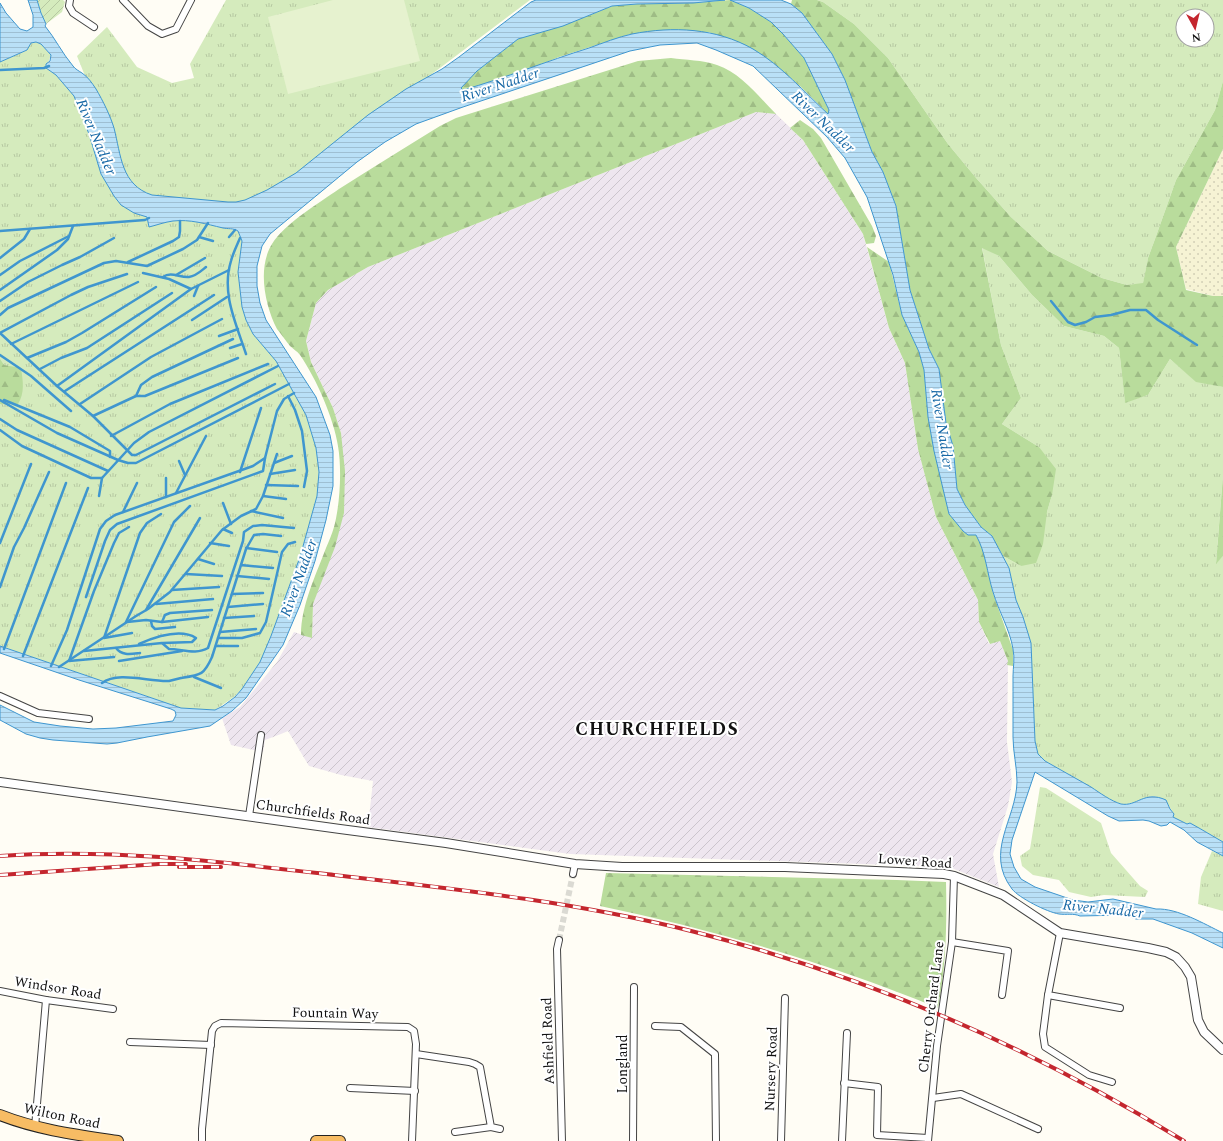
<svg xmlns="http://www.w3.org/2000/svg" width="1223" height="1141" font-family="Spectral,serif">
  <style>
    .industrial { fill: url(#industrial-furrows) }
    .farmland { fill: url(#farmland-dots) }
    .grass { fill: url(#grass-tufts); fill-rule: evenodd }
    .forest { fill: url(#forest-firs) }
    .garden { fill: url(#garden-furrows) }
    .pitch { fill: #e6f2cf }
    .water { fill: url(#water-rules); stroke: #3f96cf }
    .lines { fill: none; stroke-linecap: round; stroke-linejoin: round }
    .stream { stroke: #3f96cf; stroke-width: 2.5 }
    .minor-tunnel { stroke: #dbdad3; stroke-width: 6; stroke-dasharray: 6 3; stroke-linecap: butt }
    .minor-casing { stroke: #444; stroke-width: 8 }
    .tertiary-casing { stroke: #444; stroke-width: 10 }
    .trunk-casing { stroke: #222; stroke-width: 12 }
    .minor { stroke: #fff; stroke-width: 6 }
    .tertiary { stroke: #fff; stroke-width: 8 }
    .trunk { stroke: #f7bc64; stroke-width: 10 }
    .rail-casing { stroke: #c4262e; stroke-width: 4 }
    .rail { stroke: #fff; stroke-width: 2.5; stroke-dasharray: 8; stroke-linecap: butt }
    .labels { text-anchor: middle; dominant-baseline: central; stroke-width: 4; stroke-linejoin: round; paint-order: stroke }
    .street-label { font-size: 14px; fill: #111; stroke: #fff }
    .water-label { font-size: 15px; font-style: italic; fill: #1768a6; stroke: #fff }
    .district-label { font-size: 18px; font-weight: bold; letter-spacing: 1px; fill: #111; stroke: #fff }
  </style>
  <defs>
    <pattern id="industrial-furrows" width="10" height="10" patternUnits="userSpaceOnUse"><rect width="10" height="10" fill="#eee6ef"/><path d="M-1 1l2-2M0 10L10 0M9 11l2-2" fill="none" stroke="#cbc4cc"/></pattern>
    <pattern id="farmland-dots" width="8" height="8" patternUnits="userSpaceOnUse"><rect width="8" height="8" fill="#f6f3d4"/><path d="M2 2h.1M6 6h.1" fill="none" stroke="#d2cfb5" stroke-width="1.8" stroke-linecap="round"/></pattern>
    <pattern id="grass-tufts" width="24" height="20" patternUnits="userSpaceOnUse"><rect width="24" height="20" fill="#d5ebbd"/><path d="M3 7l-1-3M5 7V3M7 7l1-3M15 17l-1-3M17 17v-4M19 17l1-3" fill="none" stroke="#b6c8a1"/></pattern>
    <pattern id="forest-firs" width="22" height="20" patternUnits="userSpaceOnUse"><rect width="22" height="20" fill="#b9dc9c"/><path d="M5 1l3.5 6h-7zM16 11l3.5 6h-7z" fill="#9ebc85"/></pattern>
    <pattern id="garden-furrows" width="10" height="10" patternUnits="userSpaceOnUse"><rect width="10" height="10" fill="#d5ebbd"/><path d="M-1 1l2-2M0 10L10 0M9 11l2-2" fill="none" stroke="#b6c8a1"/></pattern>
    <pattern id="water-rules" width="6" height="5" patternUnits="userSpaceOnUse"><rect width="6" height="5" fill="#b9e0f7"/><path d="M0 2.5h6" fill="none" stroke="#9ebfd3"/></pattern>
  </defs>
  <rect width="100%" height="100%" fill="#fffdf5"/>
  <path class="industrial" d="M756 112 776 114 803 140 863 234 889 328 905 363 918 449 936 517 978 600 979 622 989 644 1000 641 1008 661 1007 742 1012 782 1008 806 993 854 999 887 949 867 570 854 368 827 373 781 341 775 309 766 288 731 281 734 265 740 263 752 231 745 222 718 240 707 277 662 294 632 312 638 313 604 344 513 341 433 333 408 311 362 306 341 316 303 328 290 368 267Z"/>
  <path class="farmland" d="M1223 149V296H1213L1186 289 1176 247Z"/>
  <g class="grass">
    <path d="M226 0H530L252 210 157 202 131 190 77 56 107 27 137 67 172 83 194 78 190 64Z"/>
    <path d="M817 0H1223V81L1215 110 1176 180 1155 239 1148 258 1143 284 1127 285 1102 278 1048 251 1011 217 977 179 948 144 888 58 854 24 823 2ZM1183 16H1207V40H1183Z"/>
    <path d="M36 42 41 44 51 55 46 68 56 75 74 96 89 134 101 174 114 196 134 213 147 217 149 227C157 225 165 222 173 221 190 219 206 224 223 228 228 229 233 229 238 231L242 241 238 272 242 307 246 320 253 334 276 361 306 415 316 448 319 472 317 496 300 557 271 636 260 662 242 689 234 697 215 710 181 708 0 646V62L27 50 31 43Z"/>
    <path d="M982 247 999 256 1032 295 1064 326 1104 336 1119 348 1125 402 1148 395 1170 359 1196 381 1223 387V475L1216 563 1223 556V842L1199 828 1187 824 1173 817 1174 814C1171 810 1170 807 1168 804 1152 786 1139 806 1122 804 1113 803 1098 792 1090 787 1075 778 1060 769 1045 761L1038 754 1035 741 1031 643 1023 617 1016 600 1009 568 1003 556 1021 566 1047 512 1052 495 1039 447 1002 424 1021 398 1001 345Z"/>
    <path d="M1040 787 1046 788 1101 823 1111 853 1140 886 1148 891 1145 897 1104 895 1091 897 1069 892 1059 880 1033 875 1022 866 1020 856 1030 849Z"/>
    <path d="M1212 851 1223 856V911L1198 904 1201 877Z"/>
  </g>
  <g class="forest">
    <path d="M730 0 749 8 771 22 783 34 804 58 829 110V115L800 86 774 64 753 50 732 40 708 32 631 34 559 57 532 68 463 91 460 88 477 71 518 39 588 16 612 6 637 4 693 3Z"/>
    <path d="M792 0H817L823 2 854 24 888 58 948 144 977 179 1011 217 1048 251 1102 278 1127 285 1143 283 1148 258 1155 239 1176 180 1215 110 1223 81V149L1176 247 1186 290 1213 296H1223V387L1196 382 1170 359 1148 395 1125 403 1119 348 1104 336 1064 326 1032 295 999 256 982 248 1001 345 1021 398 1002 424 1039 447 1056 469 1052 495 1047 512 1043 544 1036 563 1021 566 1003 556 992 536 981 527 965 505 957 489 953 446 946 423 939 369 929 349 910 290 896 206 883 172 872 152 845 80 832 54 802 13 791 4Z"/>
    <path d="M671 58C686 60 702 60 717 65 741 73 758 96 776 114L756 112 368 267 328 290 316 303 306 341 311 362 333 408 341 433 345 471 344 513 335 547 313 604 312 638 301 635C301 605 316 575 326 548 329 541 332 534 334 527 340 505 342 469 338 446 334 419 316 378 300 355 297 351 293 349 290 346 286 341 281 334 277 329 265 306 257 268 272 244 284 224 319 203 339 189 372 168 406 147 440 126L456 118 638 61Z"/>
    <path d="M800 120 813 129 821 138 872 226 876 236 874 243 866 244 863 234 803 140 790 128Z"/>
    <path d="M867 247 889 262 902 315 919 352 924 370 928 417 949 514 963 531 968 535H976L982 545 993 593 1013 650V666L1007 665 1008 661 1000 641 990 644 979 622 978 600 936 517 918 449 905 363 889 328Z"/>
    <path d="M0 359 4 365 21 368C23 381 25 393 18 404H0Z"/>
    <path d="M1223 475V556L1216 564Z"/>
    <path d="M606 873 897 880 946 882C947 925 946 967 938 1008 829 963 715 930 600 906Z"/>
  </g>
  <path class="garden" d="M37 0H63L65 2 62 12 46 24 41 13Z"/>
  <path class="pitch" d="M333 0H404L420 61 288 94 268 17Z"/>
  <path class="water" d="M28 0H37L41 13 46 24 45 26C55 38 62 53 73 66 75 69 79 71 82 73 88 77 92 83 96 89 103 101 110 115 114 128 121 155 121 185 152 195L228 202H236L245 200 267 190 296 173 368 115 406 89 442 69 459 57 531 2 536 0H725L693 3 637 4 612 6 563 26 518 39 477 71 461 88 463 90C505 78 547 61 589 48 603 43 618 37 632 34 673 26 716 28 753 49 782 66 804 92 828 114L829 110 804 58 783 34 771 22 749 8 730 0H781L791 4 802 13 832 54 845 80 872 152 883 172 896 206 910 290 929 349 939 369 946 423 953 446 957 489 965 505 981 527 992 536 1009 568 1016 600 1023 617 1031 643 1035 741 1038 754 1045 761C1060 770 1076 778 1091 787 1100 793 1111 801 1121 804 1137 807 1144 790 1166 800L1170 809 1174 814 1173 817 1187 824 1190 823 1199 828 1223 842V856L1197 842 1184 830 1170 822 1167 825 1161 826 1149 821 1143 820 1119 821 1108 816 1035 772 1012 840 1010 854 1014 867 1021 879 1035 887 1073 900 1088 902 1113 899 1156 909C1178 908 1204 924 1223 933V948L1192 933 1153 919H1136L1125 915 1080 916C1073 913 1067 915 1059 914 1047 912 1019 898 1012 889 984 852 1016 820 1017 782 1017 767 1013 752 1013 737 1013 717 1013 697 1013 676 1013 668 1015 658 1013 649 1010 630 999 612 993 592 987 573 986 553 976 535H968L963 531 949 514 934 451 928 417 924 370 919 352 902 315 893 275 867 197 845 158 827 137 753 66 716 50 697 43 660 45 630 51 463 107 416 124 385 142 357 162 270 234 262 246 257 266V286L260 303 266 320 316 397 330 435 333 451V486L326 520 315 561 300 605 283 645 246 698 232 711 210 726 147 737 117 743 107 744 53 740 40 738 26 734 0 720V705L34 722 60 726 93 729 116 728 173 721 176 715 175 711 171 709 79 680 0 653V646L181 708 215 710 223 706 235 697 242 689 260 662 271 636 300 557 317 496 319 472 316 448 306 415 276 361 253 334 246 320 242 307 238 272 242 241 238 231C233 228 228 229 223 228 206 224 190 219 173 221 165 222 157 225 149 227L147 217 134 213 121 205 114 196 101 174 89 134 74 96 56 75 46 68V64L50 61 51 55 41 44 36 42 31 43 27 50 0 62V3L6 13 20 29 27 31 33 27V15Z"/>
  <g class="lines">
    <g class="stream">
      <path d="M0 70 44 68 49 66"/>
      <path d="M0 231 145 220 149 218"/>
      <path d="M199 237 213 241"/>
      <path d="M229 237 235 230"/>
      <path d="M240 238C237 245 233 253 231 261 221 293 236 323 246 354"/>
      <path d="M0 258 24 239 30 229"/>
      <path d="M128 262 173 241 179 237 180 231V221"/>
      <path d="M143 273 169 279 191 289 229 270"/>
      <path d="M0 275 20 261 69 236"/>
      <path d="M176 275 205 258"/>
      <path d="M163 277C171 271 180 278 189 277 196 276 201 271 206 267"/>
      <path d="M0 290 57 250 68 239 73 226"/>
      <path d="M194 296 198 286"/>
      <path d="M0 301 28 282 62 265 80 257 114 238"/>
      <path d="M1051 301 1068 322 1075 325 1086 322 1095 317 1111 315 1130 310H1146L1158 320 1197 345"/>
      <path d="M0 315 8 308 104 263 116 261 147 266 183 249 197 240 208 223"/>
      <path d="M192 320 227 297"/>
      <path d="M0 333 57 386 93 416 132 455H136L275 384"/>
      <path d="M0 333 71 295 88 287 127 274"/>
      <path d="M219 336 238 329"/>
      <path d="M11 344 138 282"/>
      <path d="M230 348 242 344"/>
      <path d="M0 355 31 376 71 411"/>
      <path d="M27 358 66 342 82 333 156 287"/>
      <path d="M40 369 61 358 87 348 172 293"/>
      <path d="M57 386 191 289"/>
      <path d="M65 391 214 295"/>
      <path d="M136 396 141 385 152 377 233 339"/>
      <path d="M288 396 295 410 302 431 307 471 304 487"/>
      <path d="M0 400 57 433 118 460 128 463H136L289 384"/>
      <path d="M4 400 70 427 110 451V457"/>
      <path d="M80 404 151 357 222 319"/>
      <path d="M93 416 136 396H145L238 358"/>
      <path d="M0 419 17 430 108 471"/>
      <path d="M0 430 22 446 91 478H102L134 443 149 432 278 366"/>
      <path d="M111 436 170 404 268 364"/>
      <path d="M179 461 185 475"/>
      <path d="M274 463 292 456"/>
      <path d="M240 472 261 408"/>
      <path d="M270 474 295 470"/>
      <path d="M266 485 298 486"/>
      <path d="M176 493 206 436"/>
      <path d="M99 496 102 478"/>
      <path d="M263 496 286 499"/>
      <path d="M166 497V478"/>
      <path d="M223 503 231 524"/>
      <path d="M251 511 283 518"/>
      <path d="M123 512 137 483"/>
      <path d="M223 529 232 533"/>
      <path d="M0 543 31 464"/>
      <path d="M210 543 229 546"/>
      <path d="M246 548 277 552"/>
      <path d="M198 559 214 564"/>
      <path d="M241 565 273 568"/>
      <path d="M186 574 222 576"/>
      <path d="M237 576 269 579"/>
      <path d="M0 587 14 547 24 528 49 472"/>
      <path d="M172 590 219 587"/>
      <path d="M232 594 263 593"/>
      <path d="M86 597 105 541 110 530 117 524 263 471 265 458"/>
      <path d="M156 604 213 599"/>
      <path d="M228 607 263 604"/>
      <path d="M146 610 200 518"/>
      <path d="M224 618 254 616"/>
      <path d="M151 621 152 626 155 629 175 627"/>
      <path d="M126 622 174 522 190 506"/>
      <path d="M127 622 146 620 162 622 165 615 170 613 212 610"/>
      <path d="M162 622 208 617"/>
      <path d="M220 632 256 629"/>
      <path d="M132 633 104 638 140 533 147 523 161 514"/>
      <path d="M218 638H242L260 633 266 622 282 552 288 544 295 542"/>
      <path d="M139 644C155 637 180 628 196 638L192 642 163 643"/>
      <path d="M216 646H238"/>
      <path d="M116 648C122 656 131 654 140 653"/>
      <path d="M4 649 66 483"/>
      <path d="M84 651 162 643 169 649C182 649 196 655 208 648L243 541 244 532 253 526 262 525 294 528"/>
      <path d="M23 656 88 488"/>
      <path d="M114 657 69 661 94 591 114 543 119 533 129 527"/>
      <path d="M119 661 182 651"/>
      <path d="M51 666 67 630 100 529 106 521 115 515 253 466 265 458 277 411 284 399 294 393"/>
      <path d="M59 667 136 616 148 609 170 592 222 530 241 516 256 509 263 496 277 454"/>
      <path d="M194 677 221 688"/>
      <path d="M102 683C118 671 149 682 169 681 173 680 177 679 181 678 201 675 204 675 212 657L246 549 254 535 263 534 281 536"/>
    </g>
    <path class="minor-tunnel" d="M559 940 573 874"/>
    <g class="minor-casing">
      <g id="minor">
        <path d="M70 0 69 6 73 13 94 27"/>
        <path d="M123 0 148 26 162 34 176 29 191 0"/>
        <path d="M0 696 38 713 89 719"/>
        <path d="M249 816 261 735"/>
        <path d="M573 874 575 864"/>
        <path d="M1060 933 1048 995 1120 1008"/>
        <path d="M559 940 557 949 562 1141"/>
        <path d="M952 942 1008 951 1002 995"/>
        <path d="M0 991 46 1000 113 1009"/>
        <path d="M1048 995 1043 1034 1045 1047 1089 1075 1112 1082"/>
        <path d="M655 1026 681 1027 715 1054 716 1141"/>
        <path d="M130 1042 211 1045"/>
        <path d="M416 1054 469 1062 475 1064 480 1067 491 1127 500 1129"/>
        <path d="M844 1083 878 1087 877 1135 928 1138"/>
        <path d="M350 1088 415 1091"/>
        <path d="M933 1098 961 1094 1038 1129"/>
        <path d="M35 1127 46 1000"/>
        <path d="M455 1132 491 1127"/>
        <path d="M202 1141V1129L212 1031 215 1026 221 1023 408 1027 414 1031 416 1044 412 1141"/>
        <path d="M633 1141 634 987"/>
        <path d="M781 1141 785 998"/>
        <path d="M842 1141 847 1033"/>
        <path d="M928 1141 937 1046 952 942 954 876"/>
      </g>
    </g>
    <g class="tertiary-casing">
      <path id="tertiary" d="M0 782 340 829 446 843 575 864 622 867H785L944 874 954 876 1003 895 1060 933 1148 948 1166 952 1176 957 1185 967 1191 977 1198 1020 1204 1032 1223 1050"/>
    </g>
    <g class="trunk-casing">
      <g id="trunk">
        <path d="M0 1115C38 1130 78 1135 118 1141"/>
        <path d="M316 1141H340"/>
      </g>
    </g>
    <use href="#minor" class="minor"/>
    <use href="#tertiary" class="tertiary"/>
    <use href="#trunk" class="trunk"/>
    <g class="rail-casing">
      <g id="rail">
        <path d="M0 856C112 848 223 862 334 875 455 889 577 902 695 932 868 976 1032 1048 1184 1141"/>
        <path d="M179 867H221"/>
        <path d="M0 875 159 864H186"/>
      </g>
    </g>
    <use href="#rail" class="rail"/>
  </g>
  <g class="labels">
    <g class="street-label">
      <text transform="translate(313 812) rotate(8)">Churchfields Road</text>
      <text transform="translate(915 861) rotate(4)">Lower Road</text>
      <text transform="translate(58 988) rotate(9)">Windsor Road</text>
      <text transform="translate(931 1007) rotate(-83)">Cherry Orchard Lane</text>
      <text transform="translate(335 1013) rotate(1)">Fountain Way</text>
      <text transform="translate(548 1041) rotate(-92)">Ashfield Road</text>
      <text transform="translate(622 1064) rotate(-90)">Longland</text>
      <text transform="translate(771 1069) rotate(-88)">Nursery Road</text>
      <text transform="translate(62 1116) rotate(12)">Wilton Road</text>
    </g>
    <g class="water-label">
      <text transform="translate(500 85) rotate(-18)">River Nadder</text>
      <text transform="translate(823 122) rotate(44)">River Nadder</text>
      <text transform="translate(96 137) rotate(67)">River Nadder</text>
      <text transform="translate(942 429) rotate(81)">River Nadder</text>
      <text transform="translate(299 578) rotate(-70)">River Nadder</text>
      <text transform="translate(1103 909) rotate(6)">River Nadder</text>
    </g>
    <g class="district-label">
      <text x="657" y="729">CHURCHFIELDS</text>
    </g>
  </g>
  <g transform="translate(1195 28) rotate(172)"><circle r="19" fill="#ffffff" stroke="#a0a0a0"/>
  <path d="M0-3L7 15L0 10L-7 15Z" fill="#c4262e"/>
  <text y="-6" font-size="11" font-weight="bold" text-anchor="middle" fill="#111111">N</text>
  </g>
</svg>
